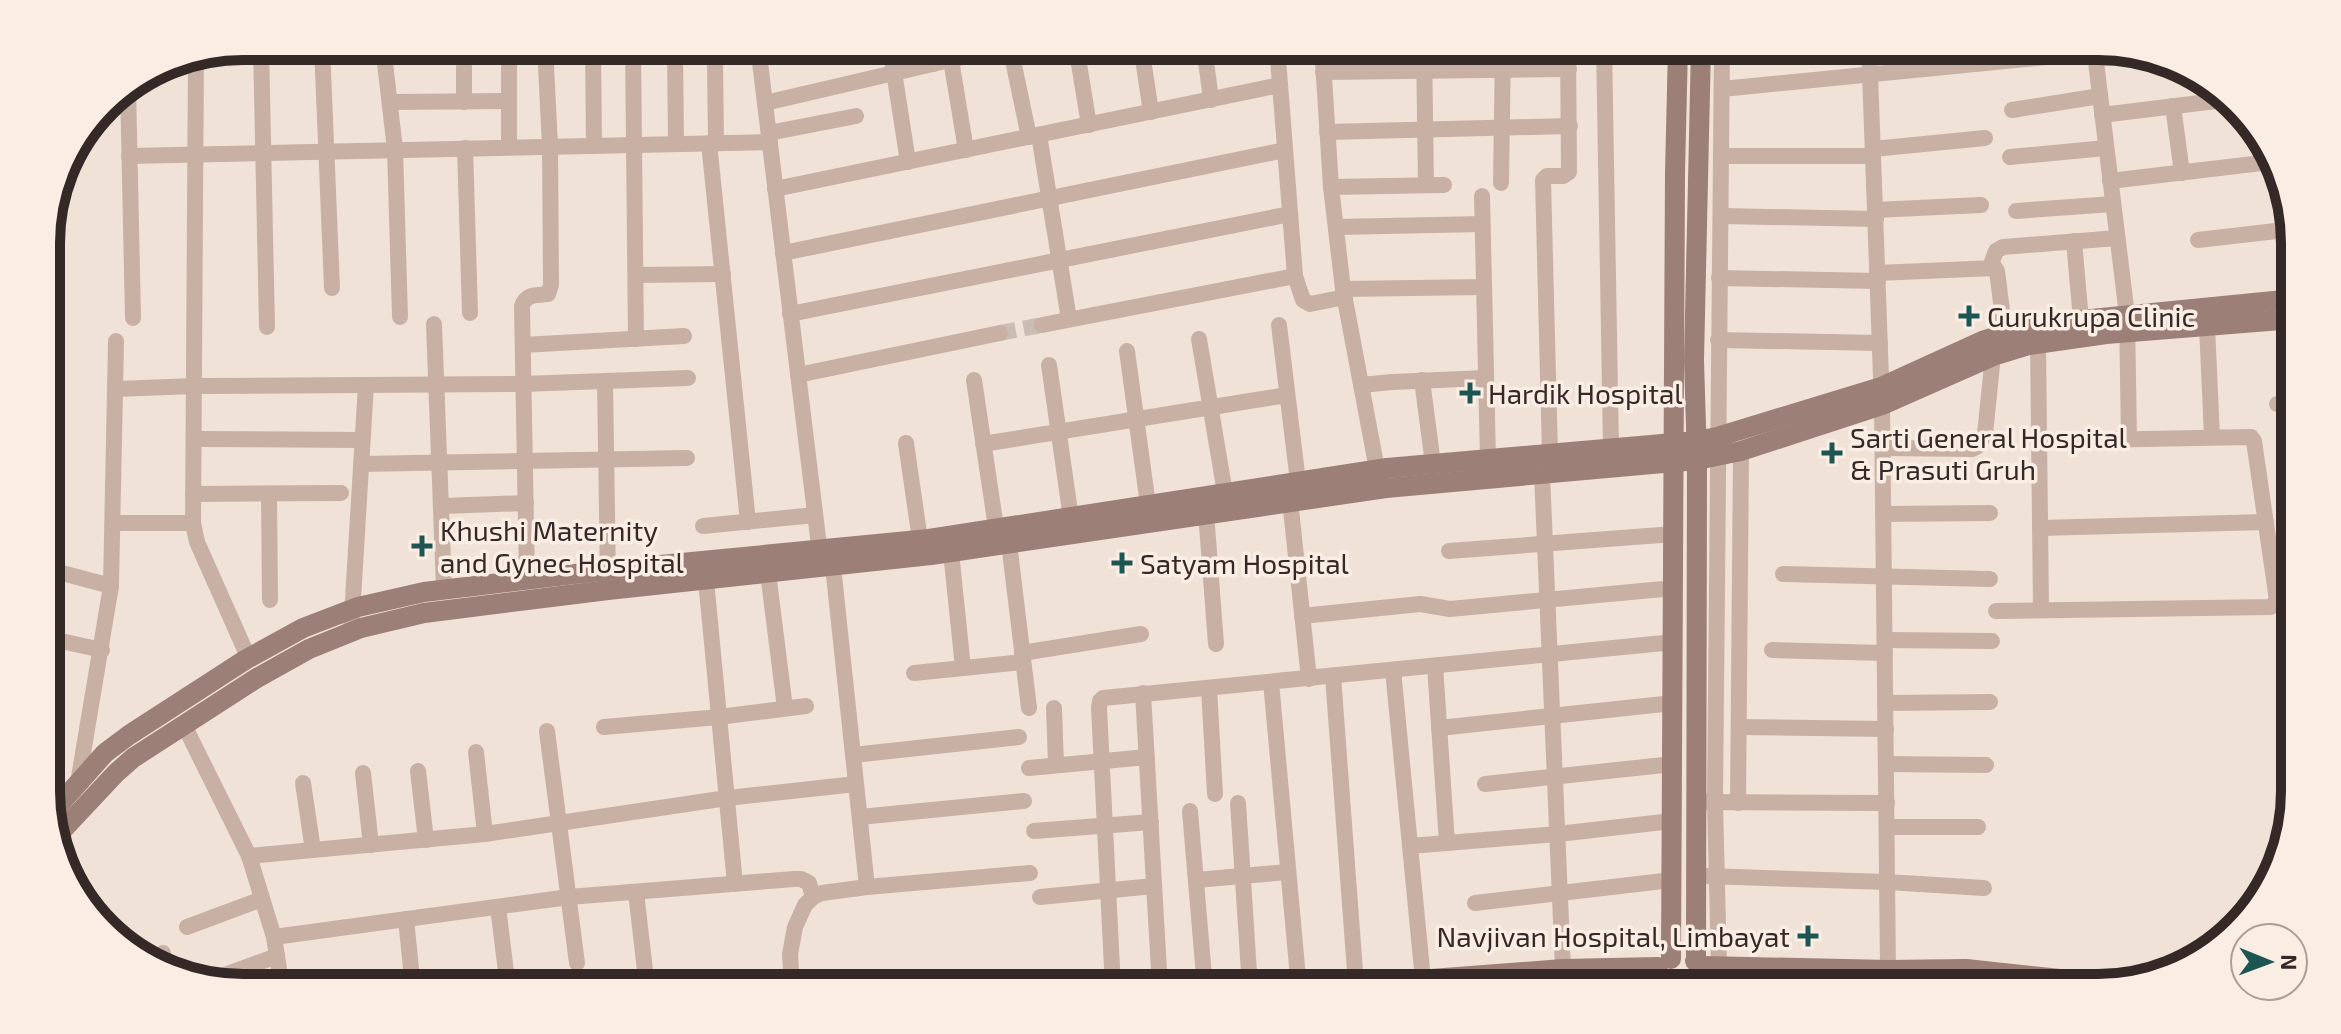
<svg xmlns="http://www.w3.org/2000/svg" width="2341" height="1034" font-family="'Exo 2',sans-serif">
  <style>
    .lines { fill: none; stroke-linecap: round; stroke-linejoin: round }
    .street-tunnel { stroke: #cbbdb4; stroke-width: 16; stroke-dasharray: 16 8; stroke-linecap: butt }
    .street { stroke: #c8b1a4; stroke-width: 16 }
    .secondary { stroke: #9c7f76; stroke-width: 20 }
    .poi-dot { fill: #1c5552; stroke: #f9ede4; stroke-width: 3 }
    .labels { text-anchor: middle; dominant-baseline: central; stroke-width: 7; stroke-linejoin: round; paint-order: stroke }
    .poi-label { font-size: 28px; fill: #342926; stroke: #f9ede4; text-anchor: start }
    .rim { fill: none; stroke: #342926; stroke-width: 10 }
  </style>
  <rect width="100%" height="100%" fill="#f1e2d8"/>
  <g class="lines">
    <path class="street-tunnel" d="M1000 333 1042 325"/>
    <g class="street">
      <path d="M261 46 267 327"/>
      <path d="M322 46 332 288"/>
      <path d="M383 46 395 149 400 317"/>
      <path d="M593 46 594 145"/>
      <path d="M633 46 636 339"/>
      <path d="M675 46 676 144"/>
      <path d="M758 46 821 562"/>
      <path d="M890 46 908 162"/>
      <path d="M929 46 933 64"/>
      <path d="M1010 46 1029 137"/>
      <path d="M1076 46 1089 125"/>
      <path d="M1141 46 1151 112"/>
      <path d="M1204 46 1211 100"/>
      <path d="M1277 46 1295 276 1303 300 1310 304 1345 297"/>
      <path d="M1322 46 1331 187 1343 289 1379 480"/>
      <path d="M1424 46 1426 185"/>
      <path d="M1604 46 1611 449"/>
      <path d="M1869 46 1882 405 1888 970"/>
      <path d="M2094 46 2127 315 2129 439"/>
      <path d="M196 55 193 523 197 542 249 659"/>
      <path d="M715 59 716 143"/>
      <path d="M951 60 966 150"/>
      <path d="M509 64V147"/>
      <path d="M464 67V102"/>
      <path d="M1323 72 1569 69"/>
      <path d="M128 86 133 318"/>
      <path d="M1722 89 2117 50"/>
      <path d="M390 102 509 101"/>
      <path d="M765 103 1010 46"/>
      <path d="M2173 106 2182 173"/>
      <path d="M2012 110 2100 96"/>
      <path d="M2102 115 2224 100"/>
      <path d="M1327 132 1570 126"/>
      <path d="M769 133 856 116"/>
      <path d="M1039 135 1069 319"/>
      <path d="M709 143 748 522"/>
      <path d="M465 148 470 313"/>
      <path d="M1873 149 1985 138"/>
      <path d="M129 156 770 142"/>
      <path d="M1722 156H1873"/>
      <path d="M2010 157 2106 148"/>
      <path d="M2110 181 2270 162"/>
      <path d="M1501 183 1503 46"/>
      <path d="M1331 187 1444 185"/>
      <path d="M775 189 1280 85"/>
      <path d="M1482 196 1488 459"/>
      <path d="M1875 210 1981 205"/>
      <path d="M2016 211 2113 204"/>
      <path d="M1721 216 1876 219"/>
      <path d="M1336 227 1482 224"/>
      <path d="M2198 240 2293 229"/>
      <path d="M2074 241 2081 320"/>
      <path d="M783 253 1285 150"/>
      <path d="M1990 267 1996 251 2003 247 2117 238"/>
      <path d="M1877 273 1995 268 1997 271 2005 334"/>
      <path d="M636 275 723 274"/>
      <path d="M1719 278 1878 281"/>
      <path d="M1343 289 1484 287"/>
      <path d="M790 314 1290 214"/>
      <path d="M434 324 444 589"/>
      <path d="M1042 325 1295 276"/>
      <path d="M1279 325 1299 490"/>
      <path d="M2207 326 2212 437"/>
      <path d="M47 331H49"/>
      <path d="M1199 339 1225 493"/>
      <path d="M1718 340 1880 343"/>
      <path d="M2038 343 2041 610"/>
      <path d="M523 345 684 336"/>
      <path d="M1127 351 1148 505"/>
      <path d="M1049 365 1072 525"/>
      <path d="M798 375 1000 333"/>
      <path d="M974 380 998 541"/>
      <path d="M1422 380 1433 464"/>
      <path d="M605 381 608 579"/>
      <path d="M1361 385 1392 382 1486 378"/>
      <path d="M115 389 195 386 523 384 688 378"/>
      <path d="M2277 404 2294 403"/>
      <path d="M194 439 362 440"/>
      <path d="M906 443 920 540"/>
      <path d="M983 444 1287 395"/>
      <path d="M1883 448 1972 449 1978 446 1985 434 1994 346"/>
      <path d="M1550 454 1543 180 1547 176H1563L1569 172 1568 46"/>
      <path d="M361 464 687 458"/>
      <path d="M1542 474 1563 969"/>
      <path d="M193 494 341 493"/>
      <path d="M269 494 270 600"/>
      <path d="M1290 500 1309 679"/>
      <path d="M442 506 526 503"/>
      <path d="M1206 513 1216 644"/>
      <path d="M1883 514 1990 513"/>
      <path d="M113 523H193"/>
      <path d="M703 526 815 515"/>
      <path d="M2040 528 2266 522"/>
      <path d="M1009 543 1029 708"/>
      <path d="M1449 551 1674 534"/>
      <path d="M951 552 963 668"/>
      <path d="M833 566 867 887"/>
      <path d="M47 569 111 586"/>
      <path d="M768 573 785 708"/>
      <path d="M1783 574 1990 579"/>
      <path d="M527 580 522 306C526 293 537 296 548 294L551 285 550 146 545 46"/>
      <path d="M706 580 735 884"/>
      <path d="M1996 611 2271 607 2277 600 2254 441 2251 437 2038 441"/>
      <path d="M1302 616 1420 604 1450 609 1674 588"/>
      <path d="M351 632 366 385"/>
      <path d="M47 638 102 650"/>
      <path d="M1885 640 1992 641"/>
      <path d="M1772 650 1885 653"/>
      <path d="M1022 653 1141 634"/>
      <path d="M1435 666 1447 843"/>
      <path d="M1393 670 1423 980"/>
      <path d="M914 673 1023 662"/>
      <path d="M1333 676 1356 985"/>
      <path d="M1271 682 1299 988"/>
      <path d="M1209 688 1215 794"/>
      <path d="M1143 693 1160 988"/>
      <path d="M1885 703 1990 702"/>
      <path d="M1054 708 1056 765"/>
      <path d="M184 725 249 856 274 937 282 988"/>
      <path d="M604 727 719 717 806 706"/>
      <path d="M1739 727 1886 729"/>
      <path d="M1439 728 1673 703"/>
      <path d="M547 731 577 963"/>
      <path d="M476 752 485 834"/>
      <path d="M853 755 1019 737"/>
      <path d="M1886 764 1986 765"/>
      <path d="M1029 768 1147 757"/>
      <path d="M418 771 426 840"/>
      <path d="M363 773 371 845"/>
      <path d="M78 783 111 586 116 341"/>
      <path d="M303 783 313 850"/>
      <path d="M1485 784 1673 764"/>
      <path d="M1704 802 1887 803"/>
      <path d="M1238 803 1250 988"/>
      <path d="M1738 803 1741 451"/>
      <path d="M1190 811 1205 988"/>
      <path d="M860 817 1024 801"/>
      <path d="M1887 827H1978"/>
      <path d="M1034 831 1151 822"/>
      <path d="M1410 846 1558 834 1672 821"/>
      <path d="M249 856 485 834 727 798 856 784"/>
      <path d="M1706 876 1887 882 1984 888"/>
      <path d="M1196 880 1288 872"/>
      <path d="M636 892 647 988"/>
      <path d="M1040 897 1154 886"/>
      <path d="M1475 903 1672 880"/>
      <path d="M498 907 508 988"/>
      <path d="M406 919 413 988"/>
      <path d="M187 927 262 899"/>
      <path d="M274 937 569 897 794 879H801L809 883 813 897"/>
      <path d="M163 953 164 970"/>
      <path d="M1719 966 1715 802 1722 46"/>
      <path d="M208 981 277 956"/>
      <path d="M792 988 790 954 795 927 805 905 813 897 822 893 867 887 1030 873"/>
      <path d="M1113 988 1099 708 1100 701 1103 698 1674 642"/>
    </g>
    <g class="secondary">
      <path d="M48 817 105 753 129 735 245 660 303 628 342 613 358 607 424 592 608 570 929 539 1387 468 1697 441 1717 437 1881 387 1982 341 2016 330 2081 320 2293 299"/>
      <path d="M56 837 116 773 133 758 257 678 309 649 361 628 424 613 608 590 931 555 1386 488 1697 460 1741 451 1882 405 1993 356 2029 345 2106 334 2294 319"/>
      <path d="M1671 959 1675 173 1678 46"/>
      <path d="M1695 961C1706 967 1712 976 1714 988"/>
      <path d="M1696 962 1697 460 1694 360 1701 46"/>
      <path d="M1703 966 1888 970 1966 969 2117 985"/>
      <path d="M1313 988 1563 969 1658 967"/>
    </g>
  </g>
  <g class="poi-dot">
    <path d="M1965 304h8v8h8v8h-8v8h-8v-8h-8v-8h8z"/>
    <path d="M1466 381h8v8h8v8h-8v8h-8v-8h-8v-8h8z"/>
    <path d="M1828 441h8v8h8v8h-8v8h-8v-8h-8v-8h8z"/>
    <path d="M418 534h8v8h8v8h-8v8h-8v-8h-8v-8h8z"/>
    <path d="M1118 551h8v8h8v8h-8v8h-8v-8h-8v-8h8z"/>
    <path d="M1804 924h8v8h8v8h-8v8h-8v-8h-8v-8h8z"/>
  </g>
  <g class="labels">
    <g class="poi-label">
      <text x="1987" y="316">Gurukrupa Clinic</text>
      <text x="1488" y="393">Hardik Hospital</text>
      <text x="1850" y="437">Sarti General Hospital<tspan x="1850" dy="32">&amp; Prasuti Gruh</tspan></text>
      <text x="440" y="530">Khushi Maternity<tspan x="440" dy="32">and Gynec Hospital</tspan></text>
      <text x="1140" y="563">Satyam Hospital</text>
      <text x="1790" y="936" text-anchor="end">Navjivan Hospital, Limbayat</text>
    </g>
  </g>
  <path d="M0 0H2341V1034H0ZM243 60H2098A183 183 0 0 1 2281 243V791A183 183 0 0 1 2098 974H243A183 183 0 0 1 60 791V243A183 183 0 0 1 243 60Z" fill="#f9ede4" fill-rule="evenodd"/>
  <path class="rim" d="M243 60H2098A183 183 0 0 1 2281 243V791A183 183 0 0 1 2098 974H243A183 183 0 0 1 60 791V243A183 183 0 0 1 243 60Z"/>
  <g transform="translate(2269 962) rotate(91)"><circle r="38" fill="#f9ede4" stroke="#aa9f98" stroke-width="2"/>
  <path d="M0-6L14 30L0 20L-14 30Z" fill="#1c5552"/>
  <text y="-12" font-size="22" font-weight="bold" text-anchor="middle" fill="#342926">N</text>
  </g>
</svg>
